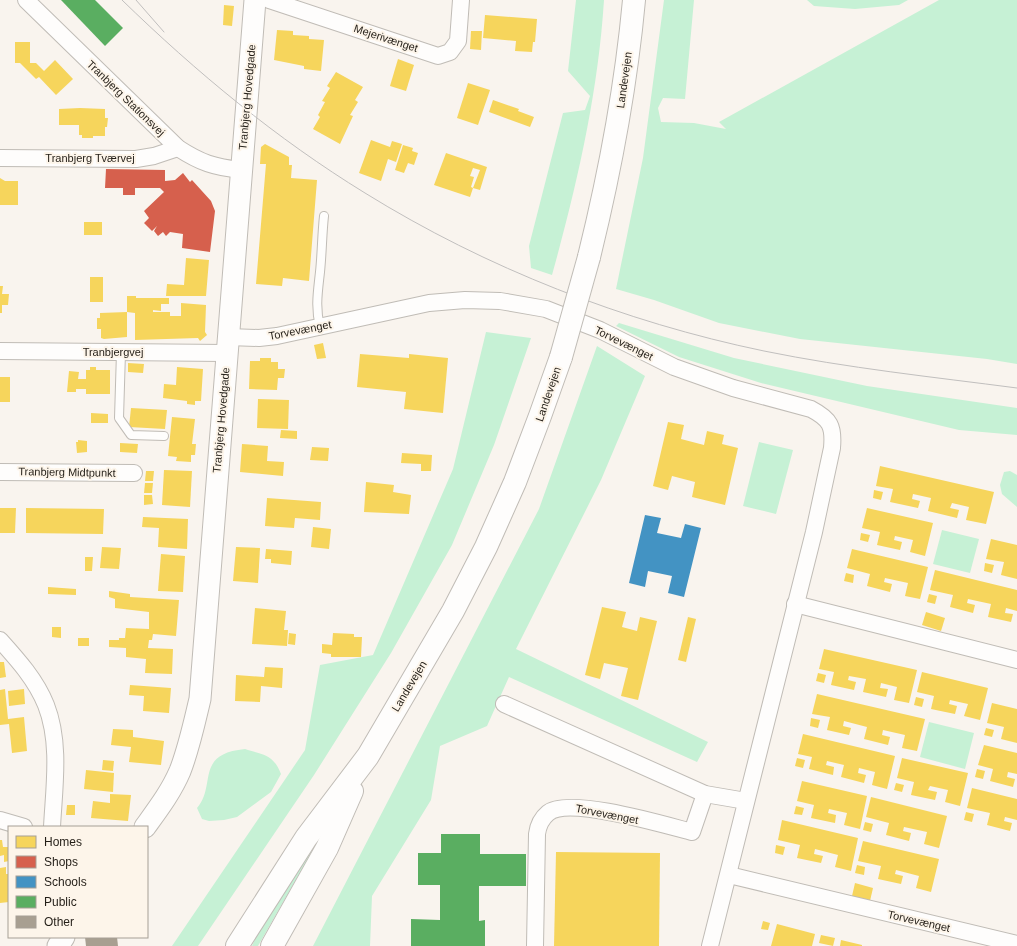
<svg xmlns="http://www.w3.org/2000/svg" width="1017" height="946" font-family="Helvetica,sans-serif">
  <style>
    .green { fill: #c6f1d5 }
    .homes { fill: #f6d55c; fill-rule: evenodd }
    .shops { fill: #d6604d }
    .schools { fill: #4393c3 }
    .public { fill: #5aae61 }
    .building { fill: #a89f91 }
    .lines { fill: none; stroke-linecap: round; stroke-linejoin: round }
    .service-casing { stroke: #c0bcb6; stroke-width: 10 }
    .minor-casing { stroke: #c0bcb6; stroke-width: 18 }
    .tertiary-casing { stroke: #c0bcb6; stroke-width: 23 }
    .secondary-casing { stroke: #c0bcb6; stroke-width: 24 }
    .service { stroke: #fefdfc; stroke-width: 8 }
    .minor { stroke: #fefdfc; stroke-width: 16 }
    .tertiary { stroke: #fefdfc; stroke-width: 21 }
    .secondary { stroke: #fefdfc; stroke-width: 22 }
    .tram { stroke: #c1bfbe; stroke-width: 1 }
    .secondary-bridge-casing { stroke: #c0bcb6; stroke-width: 24; stroke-linecap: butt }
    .secondary-bridge { stroke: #fefdfc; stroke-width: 22 }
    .labels { text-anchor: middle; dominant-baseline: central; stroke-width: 4; stroke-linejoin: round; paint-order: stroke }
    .street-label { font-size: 11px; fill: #231e17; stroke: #fdf5ea }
  </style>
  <rect width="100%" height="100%" fill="#f9f4ee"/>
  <g class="green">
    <path d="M576 0H604C598 94 577 185 552 275L531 268 529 246 563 113 585 110 590 96 568 71Z"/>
    <path d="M664 0H694L685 99 663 98 658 108 661 122 694 123 726 129 719 122 939 0H1017V364L987 359 800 339 719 323 654 300 616 289 643 158Z"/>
    <path d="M807 0H908L899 5 855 9 814 6Z"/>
    <path d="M619 323 734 358 867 386 1017 408V435L959 430 761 383 679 357 616 326Z"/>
    <path d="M486 332 531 338 494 445 452 545 391 653 314 775 198 946H172L305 750 320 665 373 655 453 469Z"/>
    <path d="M597 346 645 376 601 480 516 649 708 742 697 762 509 677 487 726 440 746 431 800 372 896 370 946H313L539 509Z"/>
    <path d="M759 442 793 450 776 514 743 506Z"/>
    <path d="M1010 471 1017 475V507L1002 494 1000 485 1004 472Z"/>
    <path d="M942 530 979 539 970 573 933 564Z"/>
    <path d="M929 722 974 733 965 769 920 757Z"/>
    <path d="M245 749C264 755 273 754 281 774L271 792 237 817 224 820 209 821 202 819 197 808C217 785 194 754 245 749Z"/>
    <path d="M315 842 317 843 258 946H252L258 932Z"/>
  </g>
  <g class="homes">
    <path d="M224 5 234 6 232 26 223 25Z"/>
    <path d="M485 15 537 19 535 42H533L532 52 515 51 516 41 483 38Z"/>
    <path d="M277 30 293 31V35L309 36V39L324 40 321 71 304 69V66L274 60Z"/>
    <path d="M471 31H482L481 50 470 49Z"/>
    <path d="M15 42H30V63H36L44 71 55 60 73 79 56 95 39 77 36 79 20 63H15Z"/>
    <path d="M398 59 414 65 406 91 390 86Z"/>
    <path d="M336 72 363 87 355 100 358 102 350 115 353 116 340 144 313 129 320 117 318 115 325 102 322 101 330 88 327 86Z"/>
    <path d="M468 83 490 90 478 125 457 118Z"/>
    <path d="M493 100 519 109 518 111 534 117 530 127 489 112Z"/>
    <path d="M80 108 105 109V118H108L107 127H105V136H93V138H82V135H79V125H59V109Z"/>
    <path d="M371 140 390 147 392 141 402 144 396 162 388 159 381 181 359 173Z"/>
    <path d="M265 144 289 157V165H292L291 178 317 180 309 281 283 278 282 286 256 284 266 164H260L261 147Z"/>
    <path d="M403 145 413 148 412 151 418 153 414 165 408 163 404 173 395 170Z"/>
    <path d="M446 153 487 167 480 190 473 188 470 197 434 185ZM473 168 480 170 473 188 471 187 474 177 470 176Z"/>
    <path d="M0 178 5 181H18V205H0Z"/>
    <rect x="84" y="222" width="18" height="13"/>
    <path d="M186 258 209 260 206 296H166L167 284 184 285Z"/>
    <rect x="90" y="277" width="13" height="25"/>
    <path d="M0 286H3L2 294H9L8 305H2V313H0Z"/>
    <path d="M127 296H136V298H169V304H161V311L153 310V312H170V316H181V303L206 305 205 332 207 335 200 341 198 338 135 340V313L127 312Z"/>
    <path d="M127 312V337L104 339 101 338V329H97V318H100V313Z"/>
    <path d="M323 343 326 358 317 359 314 345Z"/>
    <path d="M360 354 409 358V354L448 358 443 413 404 409 406 392 357 387Z"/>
    <path d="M260 358H271V362H278V369H285L284 378H278L277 390 249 389 250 361H260Z"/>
    <path d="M128 363 144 364 143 373 128 372Z"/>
    <path d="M90 367H96V370H110V394H86V389H76V392H67L69 371 79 372 78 379H86V370H90Z"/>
    <path d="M177 367 203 369 201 401H195V405L187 404V401L163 398 164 384 176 385Z"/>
    <rect x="0" y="377" width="10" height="25"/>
    <path d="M258 399 289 400 288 429 257 428Z"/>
    <path d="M131 408 167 410 165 429 129 427Z"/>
    <path d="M91 413 108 414V423H91Z"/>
    <path d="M172 417 195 419 192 444H196L195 455H191V462L176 461 177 457 168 456Z"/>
    <path d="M668 422 684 425 681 439 704 445 707 431 724 435 722 444 738 448 725 505 692 497 695 482 672 476 668 490 653 486Z"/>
    <path d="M281 430 297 431V439L280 438Z"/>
    <path d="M78 440 87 441V452L77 453 76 442H78Z"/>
    <path d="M120 443 138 444 137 453 120 452Z"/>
    <path d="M242 444 268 446 267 461 284 462 283 476 240 472Z"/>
    <path d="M312 447 329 448 328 461 310 460Z"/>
    <path d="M402 453 432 455 431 471H421V464L401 463Z"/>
    <path d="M880 466 994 492 986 524 966 520 969 507 952 503 950 508 959 510 957 518 928 511 931 498 913 494 912 499 920 501 918 508 890 502 893 489 876 486Z"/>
    <path d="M164 470 192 471 190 507 162 505Z"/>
    <path d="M146 471H154L153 481H145Z"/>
    <path d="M366 482 394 485 393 492 411 495 409 514 364 512Z"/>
    <path d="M145 483H153L152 493H144Z"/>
    <path d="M874 490 883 492 881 500 873 498Z"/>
    <path d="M144 495H152L153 504 144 505Z"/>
    <path d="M267 498 321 502 320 520 295 518 294 528 265 526Z"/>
    <path d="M0 508H16L15 533H0Z"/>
    <path d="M26 508 104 509 103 534 26 533Z"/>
    <path d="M867 508 933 523 925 556 910 552 913 540 895 536 894 540 902 542 900 550 877 545 880 532 862 528Z"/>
    <path d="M143 517 188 519 187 549 158 547 159 528 142 527Z"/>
    <path d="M313 527 331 529 329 549 311 547Z"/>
    <path d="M861 533 870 535 868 542 860 540Z"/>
    <path d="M991 539 1017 545V579L1001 575 1004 562 986 559Z"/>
    <path d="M102 547 121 548 119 569 100 568Z"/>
    <path d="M236 547 260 548 258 583 233 581Z"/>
    <path d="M266 549 292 551 291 565 271 563V559H265Z"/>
    <path d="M852 549 928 567 920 599 905 596 908 583 885 578 884 582 892 584 890 592 867 586 870 574 847 568Z"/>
    <path d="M161 554 185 556 183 592 158 591Z"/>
    <path d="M85 557H93L92 571H85Z"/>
    <path d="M985 563 994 565 992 573 984 571Z"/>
    <path d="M935 570 1017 590V611L1006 608 1005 613 1013 614 1011 622 988 617 991 604 968 599 967 603 975 605 973 613 950 607 953 595 930 590Z"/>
    <path d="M846 573 854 575 853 583 844 581Z"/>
    <path d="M48 587 76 589V595L48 594Z"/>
    <path d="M109 591 130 594V597L179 600 176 636 153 634 152 640H149L148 648 173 649 172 674 145 673 146 659 126 657V648L109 647V640H119V638H125L126 628 149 629V612L115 608V599L109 597Z"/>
    <path d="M929 594 937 596 935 604 927 602Z"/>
    <path d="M602 607 626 612 622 627 637 631 640 617 657 621 638 700 621 696 628 668 604 663 600 679 585 675Z"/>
    <path d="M255 608 286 611 284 630H288L287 646 252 644Z"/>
    <path d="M926 612 945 618 941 631 922 625Z"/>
    <path d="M688 617 696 619 686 662 678 660Z"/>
    <path d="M52 627H61V638L52 637Z"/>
    <path d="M289 633 296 634 295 645 288 644Z"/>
    <path d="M333 633 354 634V637H362L361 657H331V654L322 653V644L332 645Z"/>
    <rect x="78" y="638" width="11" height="8"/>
    <path d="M824 649 917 670 909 703 894 700 897 687 881 683 880 688 888 689 886 697 863 692 866 679 849 676 848 680 856 682 854 690 831 685 834 672 819 669Z"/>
    <path d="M0 662H4L6 677 0 678Z"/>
    <path d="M265 667 283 668 282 688 261 686 260 702 235 701 236 675 264 677Z"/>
    <path d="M922 672 988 688 980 720 964 716 968 704 950 700 949 704 957 706 955 714 931 709 934 696 917 692Z"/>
    <path d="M818 673 826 675 824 683 816 681Z"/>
    <path d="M130 685 171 688 169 713 143 711 144 696 129 695Z"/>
    <path d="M5 689 8 719 24 717 27 751 12 753 9 724 0 725V690Z"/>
    <path d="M24 689 25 704 9 706 8 691Z"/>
    <path d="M817 694 925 719 917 751 902 748 905 735 883 730 882 735 890 737 888 745 864 739 867 727 844 721 843 726 851 728 849 735 827 730 830 717 812 714Z"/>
    <path d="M916 697 924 699 922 707 914 705Z"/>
    <path d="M992 703 1017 709V743L1001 739 1004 727 987 723Z"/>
    <path d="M811 718 820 720 818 728 810 726Z"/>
    <path d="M986 728 994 730 992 737 984 735Z"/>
    <path d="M113 729 133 730V737L164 741 161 765 129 762 131 747 111 745Z"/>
    <path d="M803 734 895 756 887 789 872 785 875 772 859 768 858 773 866 775 864 783 841 777 844 765 827 761 826 765 834 767 833 775 809 769 812 757 798 754Z"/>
    <path d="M984 745 1017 753V774L1008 772 1007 777 1015 779 1013 787 990 781 993 769 978 765Z"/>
    <path d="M797 758 805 760 803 768 795 766Z"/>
    <path d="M902 758 968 773 960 806 945 802 948 790 930 786 928 790 937 792 935 800 911 795 914 782 897 778Z"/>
    <path d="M103 760 114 761 113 771 102 770Z"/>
    <path d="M977 769 985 771 983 779 975 777Z"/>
    <path d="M86 770 114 773 113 792 84 789Z"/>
    <path d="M802 781 867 796 860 829 844 825 847 813 829 809 828 813 836 815 835 823 811 818 814 805 797 801Z"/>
    <path d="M896 783 904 785 902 792 894 790Z"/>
    <path d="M972 788 1017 799V820L1005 817 1004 821 1012 823 1010 831 987 825 990 813 967 808Z"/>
    <path d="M110 794 131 795 128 821 91 818 93 801 110 803Z"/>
    <path d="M871 797 947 816 939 848 924 844 927 832 904 827 903 831 911 833 909 841 886 835 889 823 866 817Z"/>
    <path d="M67 805H75V815H66Z"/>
    <path d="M796 806 804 808 802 815 794 814Z"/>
    <path d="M966 812 974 814 972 822 964 820Z"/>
    <path d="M782 820 858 838 851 871 835 867 838 855 815 849 814 854 823 856 821 863 797 858 800 845 778 840Z"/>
    <path d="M865 822 873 824 871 832 863 830Z"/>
    <path d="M0 840H2L3 847H9V861L4 862V855L0 856Z"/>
    <path d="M863 841 939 859 931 892 916 888 919 876 896 870 895 874 903 876 901 884 878 879 881 866 858 861Z"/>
    <path d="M776 845 785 847 783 855 775 853Z"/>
    <path d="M556 852 660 853 659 946H554Z"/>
    <path d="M857 865 865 867 864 875 855 873Z"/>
    <path d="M6 867V874H9V902L0 903V868Z"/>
    <path d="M855 883 873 888 870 901 852 896Z"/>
    <path d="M763 921 770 923 768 930 761 929Z"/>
    <path d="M777 924 815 934 812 946H771Z"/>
    <path d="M821 935 835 938 833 946 819 943Z"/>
    <path d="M841 940 862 945V946H840Z"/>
  </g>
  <path class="shops" d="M106 169 165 170V181L175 180 183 173 190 182 192 180 211 201 215 211 210 252 182 248 183 234 170 232 166 236 163 232 158 236 154 231 157 226 152 231 144 223 149 218 144 211 164 192 160 188H135V195H123V188H105Z"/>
  <path class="schools" d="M645 515 661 518 657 533 681 538 685 524 701 528 684 597 668 593 672 576 648 571 645 587 629 583Z"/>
  <g class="public">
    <path d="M61 0H95L123 28 105 46Z"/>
    <path d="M441 834H480V854H526V886H479V921L485 920V946H411V919L440 920V885H418V853H441Z"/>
  </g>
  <path class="building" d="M85 937H117L118 946H86Z"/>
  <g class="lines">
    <g class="service-casing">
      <g id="service">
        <path d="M320 327C315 307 318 291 320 272 322 253 322 234 324 216"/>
        <path d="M121 352 119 418 131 435 164 436"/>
      </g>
    </g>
    <g class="minor-casing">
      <g id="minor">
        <path d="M26 0 178 148C201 163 214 167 241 170"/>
        <path d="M269 0 438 56 450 52 458 41 461 0"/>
        <path d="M0 158 136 159 154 156 178 148"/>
        <path d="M228 337 259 338 277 336 429 303 465 300 500 301 546 309 600 330 674 367 733 388 811 409C830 419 834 426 832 448L814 532 710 946"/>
        <path d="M0 351 226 353"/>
        <path d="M0 472 134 473"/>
        <path d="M795 604 1017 660"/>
        <path d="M0 640C18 660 36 680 46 705 61 743 54 788 52 827"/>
        <path d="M504 704 705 794 746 801"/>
        <path d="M0 820 24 827"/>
        <path d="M729 875 1017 944"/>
        <path d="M535 946 537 834C538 826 542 818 548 813 568 796 665 825 692 832L705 794"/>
      </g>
    </g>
    <g class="tertiary-casing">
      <g id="tertiary">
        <path d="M145 827C158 809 171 792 180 771 189 748 194 724 200 699L255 0"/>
        <path d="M58 946 64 937"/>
      </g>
    </g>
    <g class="secondary-casing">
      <g id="secondary">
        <path d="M589 257C610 172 626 87 634 0"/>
        <path d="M237 946 306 838 368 756 453 611 486 547 515 482 540 416 561 357"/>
        <path d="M272 946 327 848 352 791"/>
      </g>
    </g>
    <use href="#service" class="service"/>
    <use href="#minor" class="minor"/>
    <use href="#tertiary" class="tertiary"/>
    <use href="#secondary" class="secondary"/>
    <g class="tram">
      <path d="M122 0C196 72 277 139 365 193 486 268 624 322 764 351 847 368 933 377 1017 388"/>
      <path d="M136 0 164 32"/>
    </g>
    <g class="secondary-bridge-casing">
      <path id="secondary-bridge" d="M561 357 589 257"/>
    </g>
    <use href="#secondary-bridge" class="secondary-bridge"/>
  </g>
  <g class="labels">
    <g class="street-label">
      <text transform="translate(386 38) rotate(18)">Mejerivænget</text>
      <text transform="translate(624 80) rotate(-82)">Landevejen</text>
      <text transform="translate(247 97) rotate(-85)">Tranbjerg Hovedgade</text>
      <text transform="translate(126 98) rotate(44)">Tranbjerg Stationsvej</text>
      <text x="90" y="158">Tranbjerg Tværvej</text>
      <text transform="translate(300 330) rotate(-11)">Torvevænget</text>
      <text transform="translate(624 343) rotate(26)">Torvevænget</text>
      <text x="113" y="352">Tranbjergvej</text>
      <text transform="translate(548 394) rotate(-71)">Landevejen</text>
      <text transform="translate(221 420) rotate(-85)">Tranbjerg Hovedgade</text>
      <text transform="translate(67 472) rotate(1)">Tranbjerg Midtpunkt</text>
      <text transform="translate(409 686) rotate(-59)">Landevejen</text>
      <text transform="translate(607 814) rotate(11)">Torvevænget</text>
      <text transform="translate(919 921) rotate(13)">Torvevænget</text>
    </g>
  </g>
  <rect x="8" y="826" width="140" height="112" fill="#fdf5ea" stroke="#a69f96"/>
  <rect x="16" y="836" width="20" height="12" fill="#f6d55c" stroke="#a69f96"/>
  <text x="44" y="846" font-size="12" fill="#231e17">Homes</text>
  <rect x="16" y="856" width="20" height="12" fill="#d6604d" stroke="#a69f96"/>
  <text x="44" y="866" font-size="12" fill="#231e17">Shops</text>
  <rect x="16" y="876" width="20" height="12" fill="#4393c3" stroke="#a69f96"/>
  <text x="44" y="886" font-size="12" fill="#231e17">Schools</text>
  <rect x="16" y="896" width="20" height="12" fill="#5aae61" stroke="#a69f96"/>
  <text x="44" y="906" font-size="12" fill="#231e17">Public</text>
  <rect x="16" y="916" width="20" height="12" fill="#a89f91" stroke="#a69f96"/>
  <text x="44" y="926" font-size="12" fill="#231e17">Other</text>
</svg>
